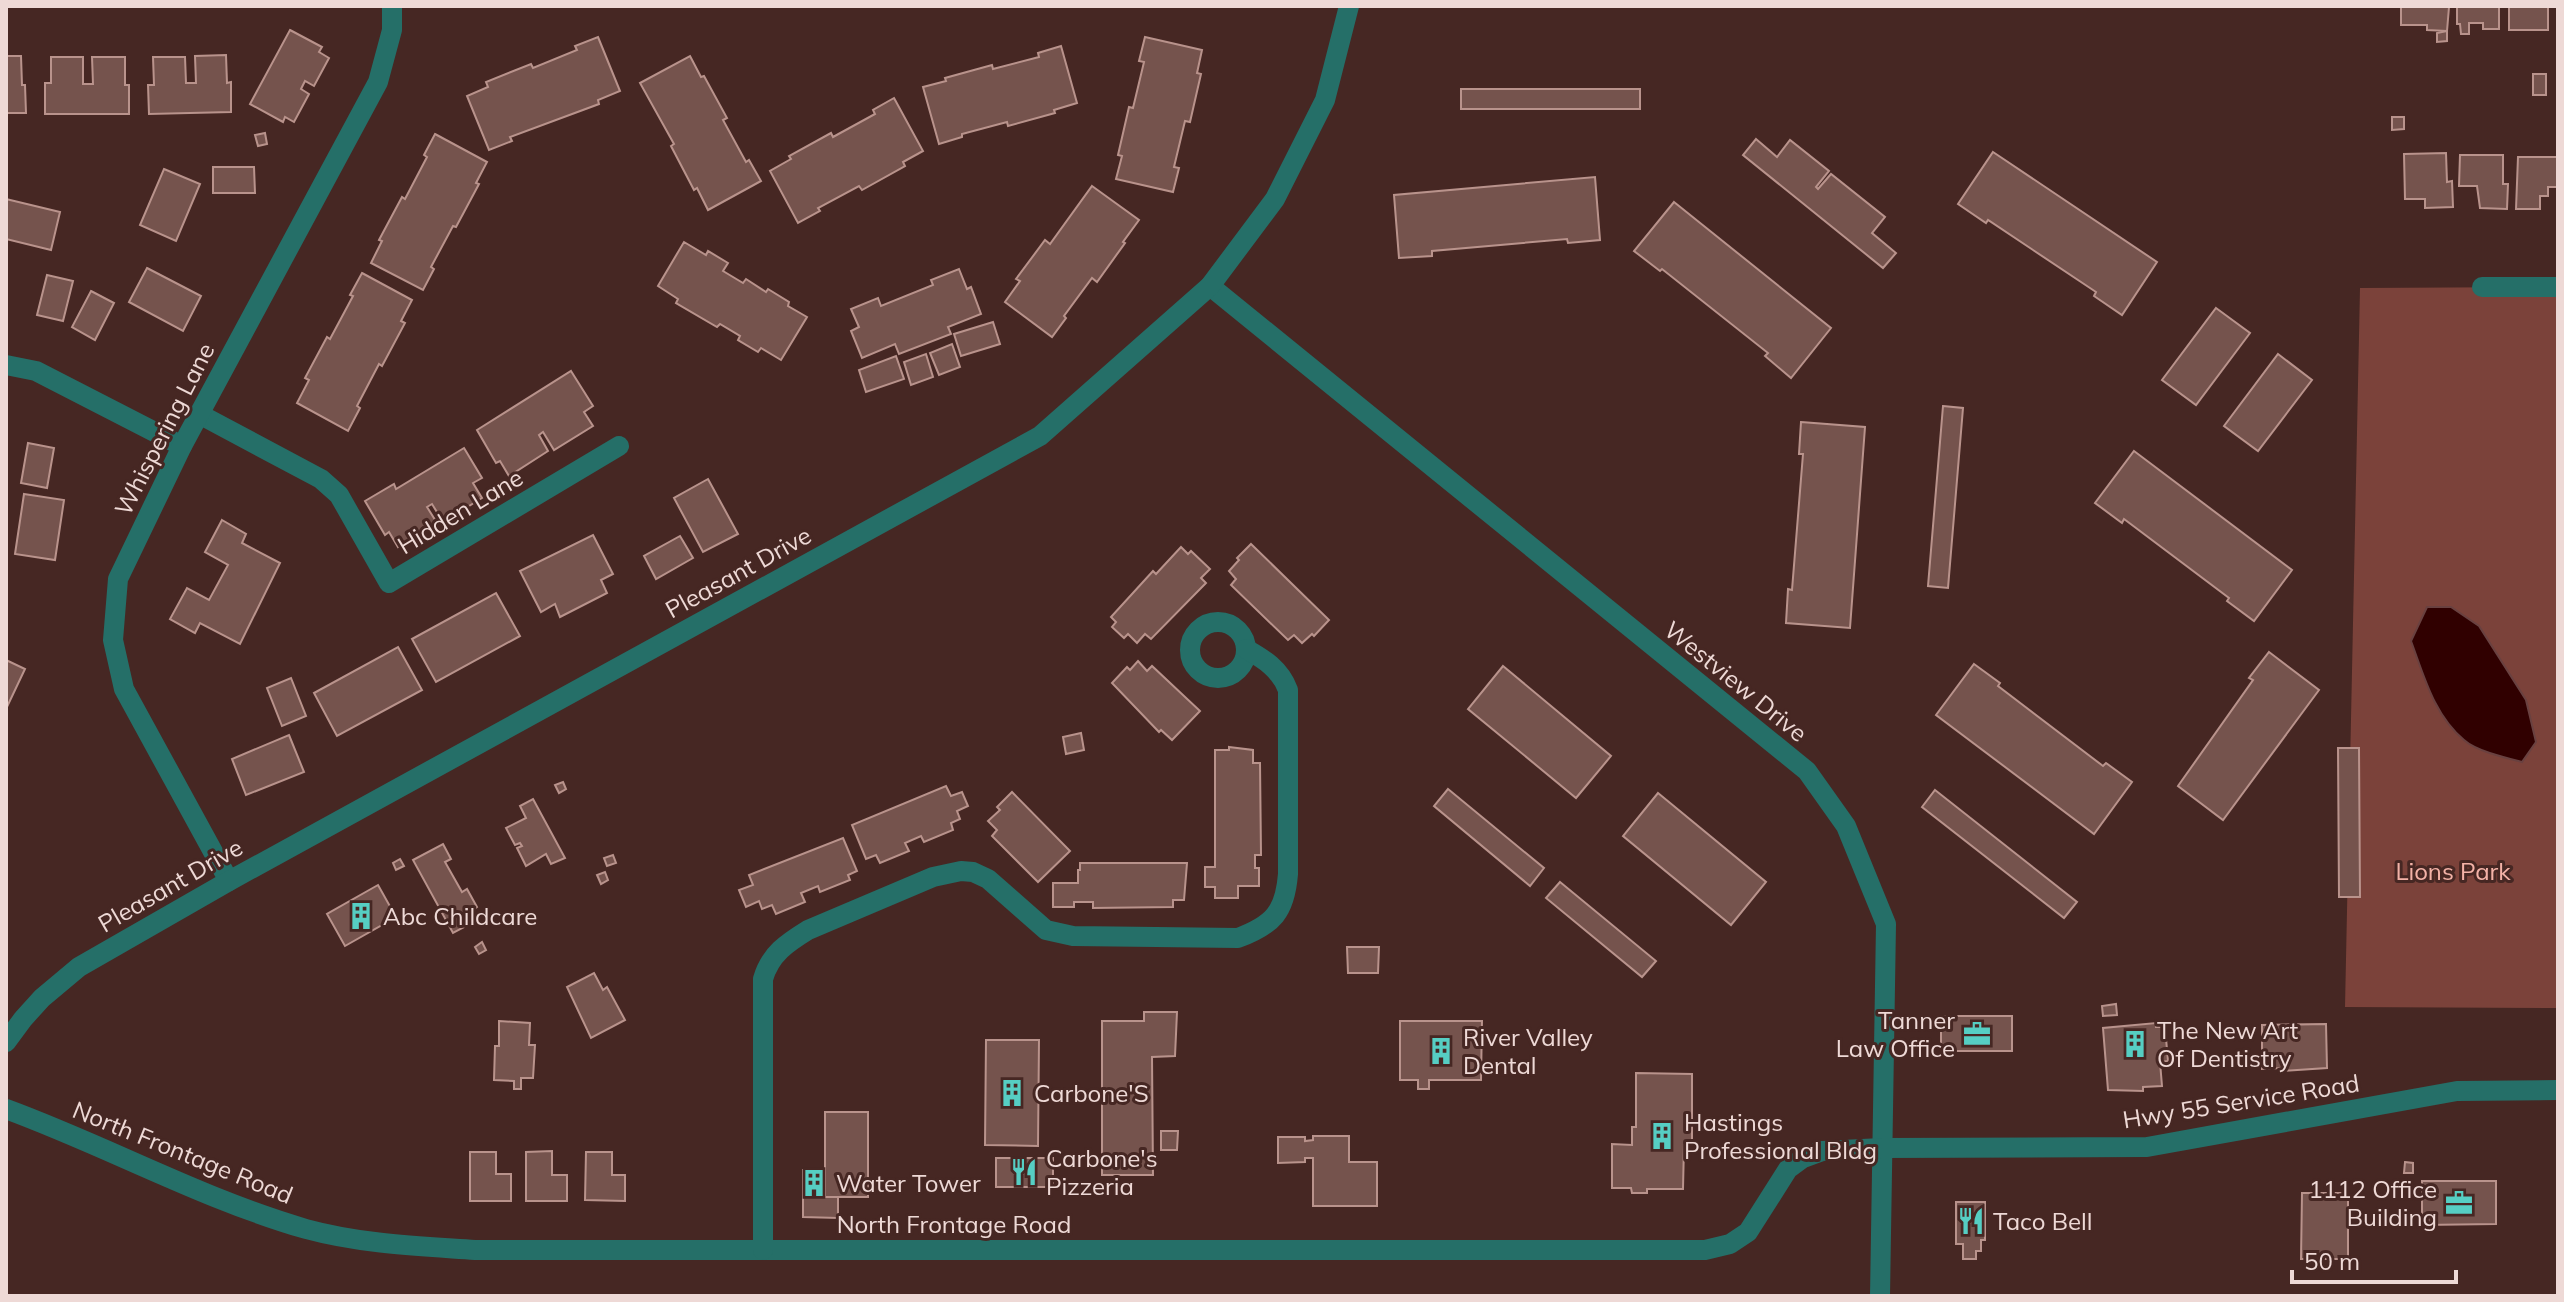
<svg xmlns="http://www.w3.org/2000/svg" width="2564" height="1302" font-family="Mulish,sans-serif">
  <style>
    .green { fill: #7b423a }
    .water { fill: #300000; stroke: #694140; stroke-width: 2 }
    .building { fill: #75534d; stroke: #b9938c; stroke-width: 2 }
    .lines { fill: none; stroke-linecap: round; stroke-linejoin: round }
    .minor { stroke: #256f68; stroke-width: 20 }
    .tertiary { stroke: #256f68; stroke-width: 20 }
    .labels { text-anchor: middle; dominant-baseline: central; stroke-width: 6; stroke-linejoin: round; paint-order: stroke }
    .street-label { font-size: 24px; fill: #eed9d6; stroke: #462723 }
    .park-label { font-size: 24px; fill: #f3b2a7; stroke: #462723 }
    .poi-label { font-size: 24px; fill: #eed9d6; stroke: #462723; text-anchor: start }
  </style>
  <rect width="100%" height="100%" fill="#462723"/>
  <path class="green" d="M2558 287V1008L2345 1007 2360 288Z"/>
  <path class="water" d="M2427 607H2451L2479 626 2526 700 2536 742 2522 762C2506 758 2476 751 2464 740 2434 715 2424 676 2411 641Z"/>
  <g class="building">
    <path d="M2401 6 2449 7 2447 31 2427 30V25H2401Z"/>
    <path d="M2457 6H2499V29H2483V23H2469V34H2461L2460 24H2457Z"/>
    <rect x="2509" y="6" width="39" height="24"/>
    <path d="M290 30 322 47 319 52 329 58 314 86 305 81 301 89 309 94 294 122 285 117 283 122 250 104Z"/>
    <path d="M2447 31V41L2437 42V33Z"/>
    <path d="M598 37 620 91 598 100 599 104 510 137 512 141 489 150 467 96 488 87 486 82 531 64 533 68 577 50 575 46Z"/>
    <path d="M1145 37 1202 50 1197 73 1201 74 1190 122 1185 121 1174 167 1179 168 1173 192 1116 179 1122 156 1118 155 1129 107 1133 108 1144 62 1139 61Z"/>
    <path d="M1061 46 1077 103 1054 110 1055 113 1008 126 1007 122 962 134V137L939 144 923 87 946 81 945 78 992 65 993 69 1039 57 1038 53Z"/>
    <path d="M226 55 227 83 231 82V112L149 114 148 85H154L153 57H185L186 83H196L195 56Z"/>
    <path d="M6 56H21L22 85H25L26 113H6Z"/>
    <path d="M690 56 701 77 704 76 727 118 723 120 746 162 749 160 761 181 708 210 697 188 694 190 671 146 674 144 640 83Z"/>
    <path d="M51 57H83V84H93L92 57H125V85H129V114H45V83H51Z"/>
    <rect x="2533" y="74" width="13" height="21"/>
    <rect x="1461" y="89" width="179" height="20"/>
    <path d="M894 98 923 151 903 162 905 166 862 190 859 186 818 208 820 211 798 223 770 171 791 159 789 156 831 133 833 137 875 114 873 110Z"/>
    <path d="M2392 117H2404V129L2392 130Z"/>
    <path d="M265 133 267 144 258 146 255 135Z"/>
    <path d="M435 134 487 162 476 183 479 184 456 227 453 226 431 267 434 269 423 290 371 263 382 241 379 240 402 197 405 199 427 157 424 155Z"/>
    <path d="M1756 139 1777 157 1790 140 1829 171 1816 187 1818 189 1831 174 1885 217 1872 233 1896 253 1883 268 1743 155Z"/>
    <path d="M1993 152 2157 262 2122 315 2094 296 2096 292 1988 220 1986 223 1958 204Z"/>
    <path d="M2446 153 2447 182 2452 181 2453 207 2425 208V199H2405L2404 154Z"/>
    <path d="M2460 155H2503V184H2508L2507 209 2480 208 2477 186H2459Z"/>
    <path d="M2518 157H2558V187H2548V196H2540V209H2516Z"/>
    <path d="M213 167H254L255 193H213Z"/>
    <path d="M164 169 200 184 176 241 140 225Z"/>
    <path d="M1595 177 1600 240 1568 243 1567 239 1432 251V256L1399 258 1394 195Z"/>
    <path d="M1092 186 1139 220 1123 242 1125 243 1097 282 1092 278 1064 316 1066 318 1052 337 1005 302 1020 281 1016 279 1045 240 1050 244Z"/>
    <path d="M6 199 60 212 51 250 6 239Z"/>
    <path d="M1674 202 1831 328 1791 378 1765 356 1768 353 1662 269 1660 271 1634 251Z"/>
    <path d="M684 242 706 255 708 251 728 263 723 271 743 283 746 279 766 292 768 289 789 302 788 306 807 317 781 360 761 348 758 352 738 340 740 336 720 324 717 327 676 303 678 299 658 286Z"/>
    <path d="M147 268 201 296 183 331 129 302Z"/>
    <path d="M959 269 967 289 971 287 981 314 948 327 951 334 899 354 895 344 862 358 851 331 859 327 851 309 878 298 881 306 933 285 931 280Z"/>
    <path d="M362 273 412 300 401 321 405 323 382 366 379 364 357 406 360 408 348 431 297 403 309 380 305 378 327 337 330 339 353 296 350 295Z"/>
    <path d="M47 275 73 281 63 321 37 315Z"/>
    <path d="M91 291 114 303 95 340 72 327Z"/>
    <path d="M2216 308 2250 333 2196 405 2162 380Z"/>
    <path d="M993 322 1000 344 961 356 954 334Z"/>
    <path d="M952 344 960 367 939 375 930 353Z"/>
    <path d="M926 354 933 377 911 385 904 362Z"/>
    <path d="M2278 354 2312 380 2258 451 2224 426Z"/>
    <path d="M896 356 904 379 866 392 859 370Z"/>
    <path d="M571 371 593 406 584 412 593 426 554 450 543 432 539 435 548 451 509 476 500 461 496 463 477 430Z"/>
    <path d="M1943 406 1963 408 1948 588 1928 586Z"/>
    <path d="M1801 422 1865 427 1850 628 1786 623 1788 589 1792 590 1803 454H1799Z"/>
    <path d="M28 443 54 448 47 488 21 483Z"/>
    <path d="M464 448 482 478 473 483 482 498 443 522 432 504 427 507 437 523 398 547 389 532 385 535 365 501 394 484 396 489Z"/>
    <path d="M2134 451 2292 570 2254 621 2227 601 2229 598 2124 519 2122 523 2095 503Z"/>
    <path d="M708 479 738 534 703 552 674 498Z"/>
    <path d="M24 494 64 500 55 560 15 554Z"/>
    <path d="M222 520 246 534 242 543 280 563 240 644 200 623 195 633 170 619 187 588 209 600 228 565 205 552Z"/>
    <path d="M593 535 613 574 601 580 607 593 560 617 555 604 541 612 520 571Z"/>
    <path d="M680 536 693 558 656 579 644 556Z"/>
    <path d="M1251 544 1329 620 1314 636 1312 634 1302 643 1294 635 1288 640 1231 585 1236 579 1229 571 1239 560 1237 558Z"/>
    <path d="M1181 547 1188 554 1191 551 1210 569 1201 578 1206 583 1151 639 1145 634 1137 643 1128 634 1124 638 1112 627 1116 622 1111 617 1153 571 1156 574Z"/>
    <path d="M496 593 520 636 436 682 412 639Z"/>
    <path d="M398 647 422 690 337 736 314 693Z"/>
    <path d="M2269 652 2319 690 2223 820 2178 786 2253 680 2249 678Z"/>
    <path d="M6 660 25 669 6 709Z"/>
    <path d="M1138 661 1147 671 1152 666 1200 711 1172 740 1161 730 1159 732 1112 683 1127 667 1130 670Z"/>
    <path d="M1974 664 2000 683 1998 686 2103 766 2106 763 2132 782 2094 834 1936 715Z"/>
    <path d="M1503 666 1611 756 1576 798 1468 709Z"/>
    <path d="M291 678 306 716 282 726 267 688Z"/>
    <path d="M1081 733 1084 750 1066 754 1063 737Z"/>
    <path d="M289 735 304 772 246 795 232 759Z"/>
    <path d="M1229 747 1253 750V763H1260L1261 855H1255V868H1259V886H1238V898H1215V887H1205V867H1215V750H1229Z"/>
    <path d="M2338 748H2359L2360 897H2339Z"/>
    <path d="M563 782 566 789 559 793 555 785Z"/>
    <path d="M946 786 951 796 962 792 968 806 957 811 960 819 951 823 953 830 924 842 921 836 905 843 909 851 880 863 876 855 866 859 852 825Z"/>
    <path d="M1448 789 1544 868 1530 886 1434 806Z"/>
    <path d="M1935 790 2077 902 2064 918 1922 807Z"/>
    <path d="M1012 792 1070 851 1038 882 992 836 997 830 988 821 1000 810 997 807Z"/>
    <path d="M1658 793 1766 882 1731 925 1623 836Z"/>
    <path d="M533 799 565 858 551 864 546 854 526 866 517 848 522 846 520 843 515 845 506 828 526 818 520 806Z"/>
    <path d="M843 838 857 871 848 875 850 880 820 892 818 886 801 893 805 902 776 914 772 905 762 909 759 901 746 907 739 890 753 885 749 875Z"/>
    <path d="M443 844 451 859 445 862 462 892 467 889 477 907 465 917 470 924 453 933 413 860Z"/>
    <path d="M613 855 616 863 607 866 604 858Z"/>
    <path d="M400 859 404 866 396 870 393 863Z"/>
    <path d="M1080 863H1187L1184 900H1173V907L1093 908V902H1074V907H1053V883H1078V870H1080Z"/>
    <path d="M605 872 608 880 601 884 597 875Z"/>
    <path d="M1560 882 1656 961 1642 977 1546 898Z"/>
    <path d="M378 885 396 917 345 946 327 914Z"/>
    <path d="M482 942 486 950 479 954 475 947Z"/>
    <path d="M1347 947H1379L1378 973H1348Z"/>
    <path d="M594 973 603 990 607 987 625 1020 591 1038 567 987Z"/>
    <path d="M2116 1004 2117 1015 2103 1016 2102 1006Z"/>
    <path d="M1144 1012H1177L1175 1056 1152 1057 1153 1175H1102V1021H1144Z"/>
    <rect x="1941" y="1016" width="71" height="35"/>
    <path d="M499 1021 530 1023 529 1045H535L533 1078H521V1089H514V1081L494 1080 495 1046H499Z"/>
    <path d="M1400 1021H1482L1481 1080H1429V1089H1418V1080H1400Z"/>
    <path d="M2156 1023V1027H2165L2168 1061 2160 1062 2162 1086 2143 1087V1091L2108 1090 2103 1028Z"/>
    <path d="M2326 1024 2327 1068 2283 1071V1068L2262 1069V1025Z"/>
    <path d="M986 1040H1039L1038 1146 985 1145Z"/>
    <path d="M1636 1073 1692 1074V1145H1684L1683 1189H1647V1193H1632L1631 1188H1612V1144L1632 1145V1127H1636Z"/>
    <rect x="825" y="1112" width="43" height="85"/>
    <path d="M1161 1131H1178L1177 1150H1161Z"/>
    <path d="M1313 1136H1349V1162H1377V1206H1313V1158H1305V1162L1278 1163V1137H1305V1141L1313 1140Z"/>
    <path d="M552 1151V1175H567V1201H526V1152Z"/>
    <path d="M470 1152H496V1174H511V1201H470Z"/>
    <path d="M586 1152H612V1175H625V1201L585 1200Z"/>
    <rect x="996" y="1158" width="57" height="29"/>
    <path d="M2405 1162 2413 1163V1173H2404Z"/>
    <path d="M803 1170H825V1197H838V1218L803 1217Z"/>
    <path d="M2422 1181H2496V1224L2422 1225Z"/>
    <path d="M2302 1193H2348V1259H2301Z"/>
    <path d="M1956 1202H1985V1240H1981V1251H1976V1259H1963V1244H1956Z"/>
  </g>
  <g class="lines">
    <g class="minor">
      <path d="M1210 286 1807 771 1846 826 1886 924 1880 1296"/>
      <path d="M2482 287H2558"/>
      <path d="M6 365 36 371 182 446"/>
      <path d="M199 414 321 479 339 495 389 583 619 446"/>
      <circle cx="1218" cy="650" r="28"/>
      <path d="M229 881 124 689 113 640 118 579 182 446 378 82 392 30V6"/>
      <path d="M6 1109C107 1146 202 1199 306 1229 361 1244 418 1246 475 1250H1705L1730 1244 1748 1232 1788 1169 1803 1158 1822 1151 1882 1148 2147 1147 2457 1091 2558 1090"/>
      <path d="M763 1250V979C770 954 787 943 808 930L933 877 961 871 973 872 988 879 1046 930 1073 936 1238 938C1273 925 1285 912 1288 874V690C1280 669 1264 659 1246 649"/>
    </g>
    <path class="tertiary" d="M6 1042 23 1019 42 998 79 967 229 881 1040 436 1210 286 1275 199 1325 100 1349 6"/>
  </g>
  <defs>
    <g id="building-bare" transform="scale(2.16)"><path d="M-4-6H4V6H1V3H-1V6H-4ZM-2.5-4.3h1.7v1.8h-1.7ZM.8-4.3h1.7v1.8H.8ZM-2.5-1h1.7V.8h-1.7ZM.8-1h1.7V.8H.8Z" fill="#56cec3" stroke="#462723" stroke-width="2.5" paint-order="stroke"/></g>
    <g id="office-bare" transform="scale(2.16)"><path d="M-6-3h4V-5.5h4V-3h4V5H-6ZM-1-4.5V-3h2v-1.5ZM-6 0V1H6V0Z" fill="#56cec3" stroke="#462723" stroke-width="2.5" paint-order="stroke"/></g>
    <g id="restaurant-bare" transform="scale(2.16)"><path d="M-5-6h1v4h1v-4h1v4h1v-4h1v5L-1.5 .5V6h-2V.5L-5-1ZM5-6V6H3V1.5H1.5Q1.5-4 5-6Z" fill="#56cec3" stroke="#462723" stroke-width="2.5" paint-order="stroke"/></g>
  </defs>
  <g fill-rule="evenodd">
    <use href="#building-bare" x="361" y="916"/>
    <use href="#office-bare" x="1977" y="1034"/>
    <use href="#building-bare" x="2135" y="1044"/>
    <use href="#building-bare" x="1441" y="1051"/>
    <use href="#building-bare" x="1012" y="1093"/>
    <use href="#building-bare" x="1662" y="1136"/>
    <use href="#restaurant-bare" x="1024" y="1172"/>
    <use href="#building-bare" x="814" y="1183"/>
    <use href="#office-bare" x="2459" y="1203"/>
    <use href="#restaurant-bare" x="1971" y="1221"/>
  </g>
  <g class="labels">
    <g class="street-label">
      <text transform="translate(164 429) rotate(-63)">Whispering Lane</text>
      <text transform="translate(460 511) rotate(-31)">Hidden Lane</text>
      <text transform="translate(738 572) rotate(-29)">Pleasant Drive</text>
      <text transform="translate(1736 681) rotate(39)">Westview Drive</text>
      <text transform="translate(170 885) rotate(-30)">Pleasant Drive</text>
      <text transform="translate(2241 1101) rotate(-9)">Hwy 55 Service Road</text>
      <text transform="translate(183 1152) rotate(22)">North Frontage Road</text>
      <text x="954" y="1224">North Frontage Road</text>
    </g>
    <g class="park-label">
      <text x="2453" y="871">Lions Park</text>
    </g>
    <g class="poi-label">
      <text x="383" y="916">Abc Childcare</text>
      <text x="1955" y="1020" text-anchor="end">Tanner<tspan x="1955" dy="28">Law Office</tspan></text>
      <text x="2157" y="1030">The New Art<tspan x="2157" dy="28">Of Dentistry</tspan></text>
      <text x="1463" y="1037">River Valley<tspan x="1463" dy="28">Dental</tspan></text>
      <text x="1034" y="1093">Carbone'S</text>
      <text x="1684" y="1122">Hastings<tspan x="1684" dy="28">Professional Bldg</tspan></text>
      <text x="1046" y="1158">Carbone's<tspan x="1046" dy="28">Pizzeria</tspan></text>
      <text x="836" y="1183">Water Tower</text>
      <text x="2437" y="1189" text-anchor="end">1112 Office<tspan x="2437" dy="28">Building</tspan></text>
      <text x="1993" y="1221">Taco Bell</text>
    </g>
  </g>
  <rect width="2564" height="1302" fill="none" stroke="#eed9d6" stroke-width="16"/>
  <path d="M2292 1270v12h164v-12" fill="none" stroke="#eed9d6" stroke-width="4"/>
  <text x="2304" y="1270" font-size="24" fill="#eed9d6" stroke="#462723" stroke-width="6" paint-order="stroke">50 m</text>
</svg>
